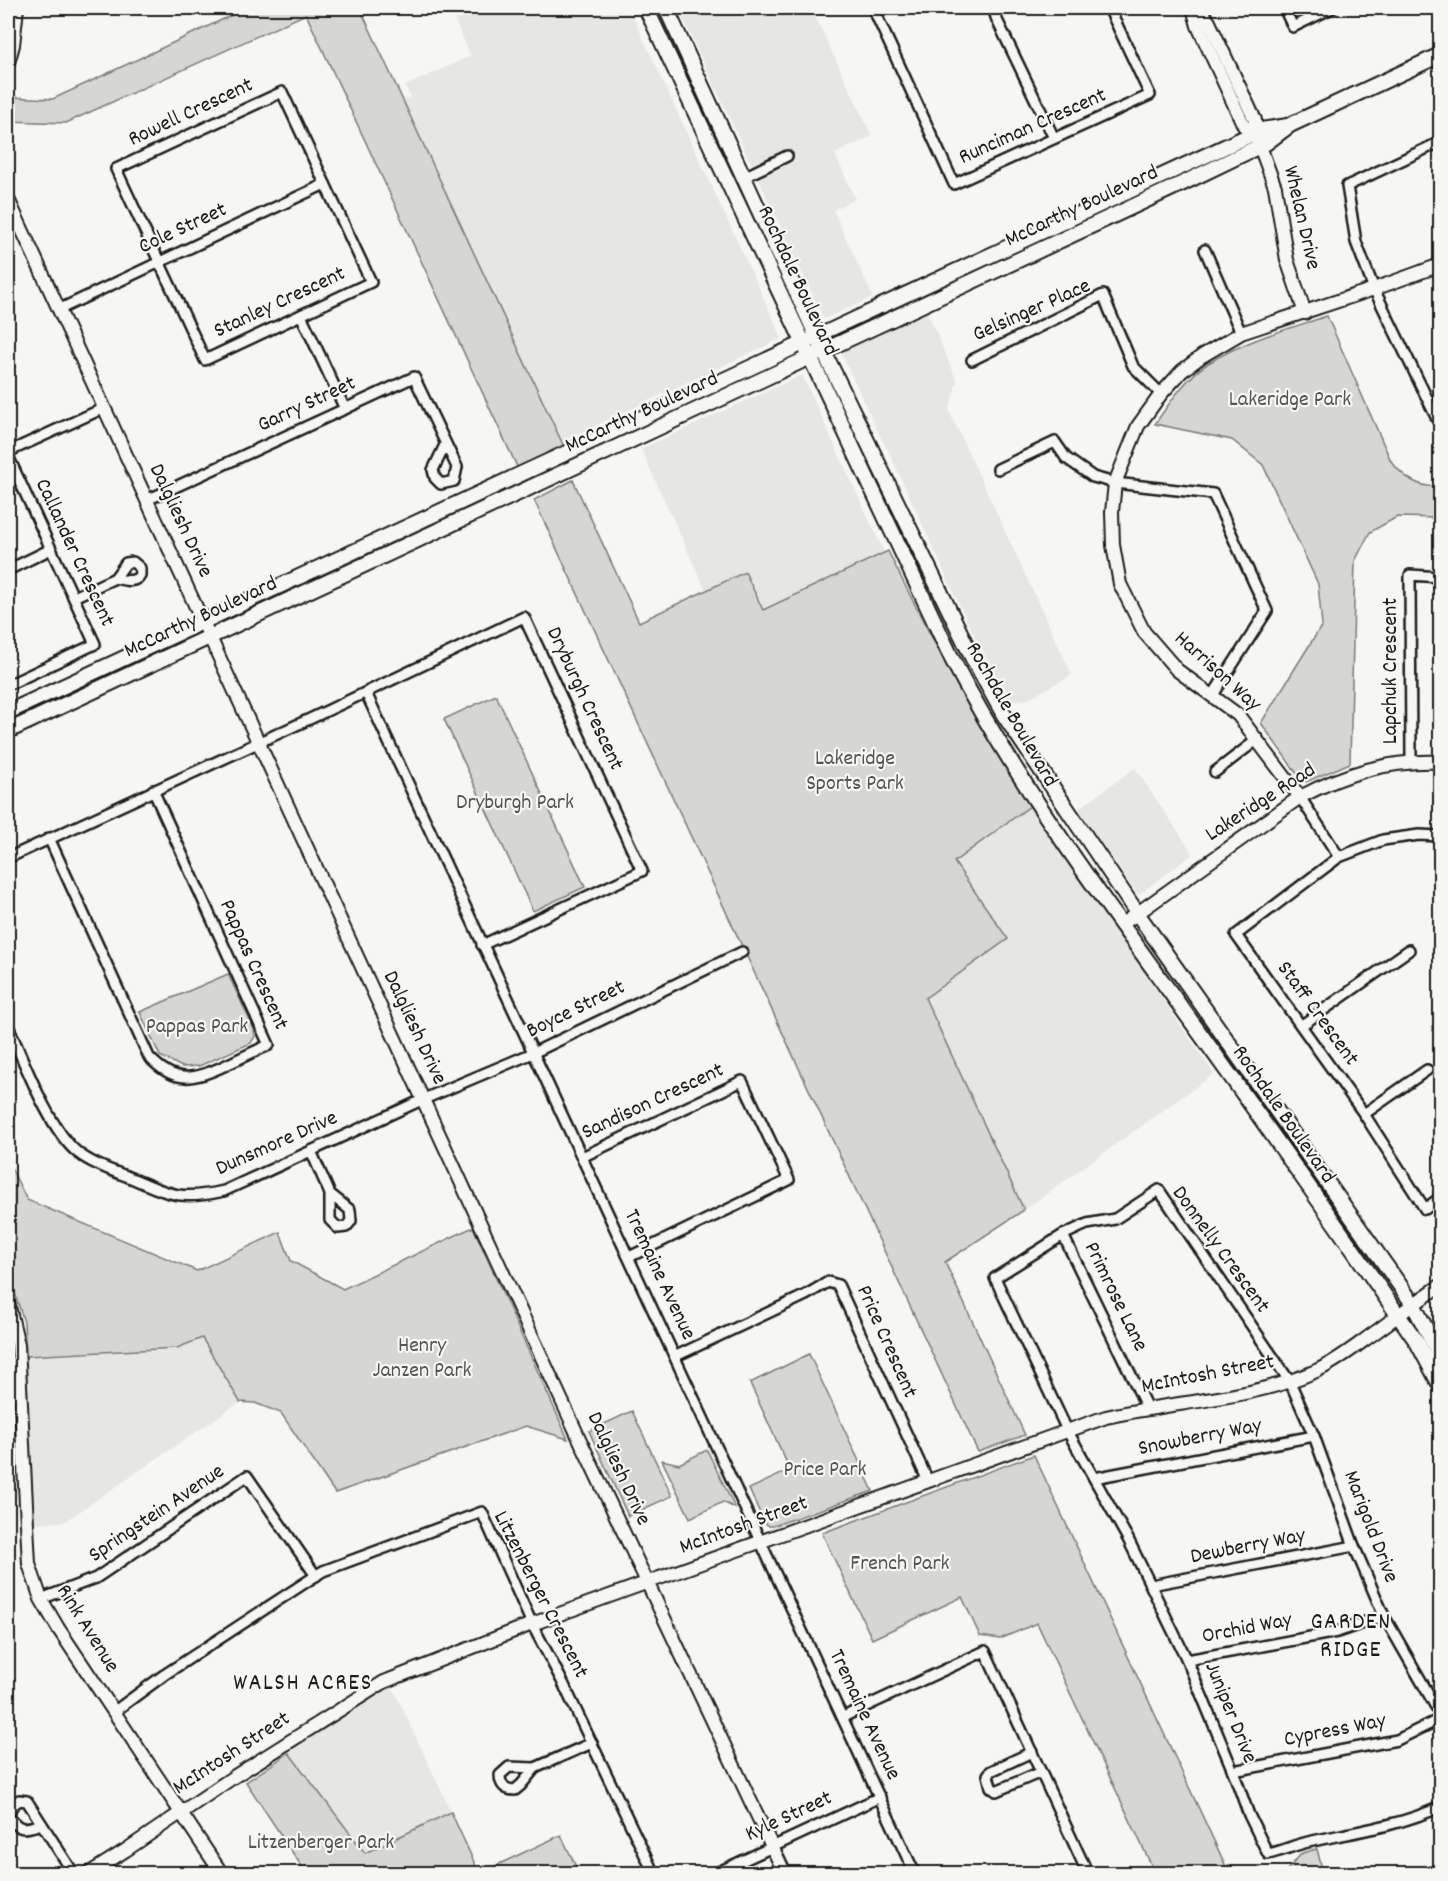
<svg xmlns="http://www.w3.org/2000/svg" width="1448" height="1881" font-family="Dekko,sans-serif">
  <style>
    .built { fill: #e6e6e2 }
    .green { fill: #d6d6d2; stroke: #797977; stroke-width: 1.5 }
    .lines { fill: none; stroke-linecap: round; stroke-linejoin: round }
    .minor-casing { stroke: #1c1c1c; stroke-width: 14 }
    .tertiary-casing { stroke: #1c1c1c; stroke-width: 16 }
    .secondary-casing { stroke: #1c1c1c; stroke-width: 18 }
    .minor { stroke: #f6f6f2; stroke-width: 9 }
    .tertiary { stroke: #f6f6f2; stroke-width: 12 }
    .secondary { stroke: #f6f6f2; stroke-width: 14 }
    .labels { text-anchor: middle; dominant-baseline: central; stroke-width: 4.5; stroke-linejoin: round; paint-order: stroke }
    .street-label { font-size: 22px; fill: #1c1c1c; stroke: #f6f6f2 }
    .park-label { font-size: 22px; fill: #545453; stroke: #f6f6f2 }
    .neighbourhood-label { font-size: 24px; letter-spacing: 1.5px; fill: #1c1c1c; stroke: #f6f6f2 }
  </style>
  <rect width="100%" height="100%" fill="#f6f6f2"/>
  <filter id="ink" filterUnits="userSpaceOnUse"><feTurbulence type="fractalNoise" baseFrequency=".0167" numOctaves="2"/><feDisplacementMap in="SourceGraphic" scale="12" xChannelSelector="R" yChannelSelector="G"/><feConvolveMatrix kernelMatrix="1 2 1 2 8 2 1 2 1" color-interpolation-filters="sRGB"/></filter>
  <g filter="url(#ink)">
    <g class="built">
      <path d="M474 8H629L782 338 562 441 403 101 411 97 405 86 471 56 454 19Z"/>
      <path d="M678 8H811L872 136 835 154 855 199 833 210 873 297 824 319Z"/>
      <path d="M927 312 957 381 949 411 1072 675 1028 699 1010 701 988 662 959 604 888 450 881 438 841 353Z"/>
      <path d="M802 375 884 552 763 611 745 573 706 591 641 449Z"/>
      <path d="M1135 768 1193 854 1138 895 1078 809Z"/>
      <path d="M1030 806 1214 1074 1024 1210 925 998 1008 939 954 862Z"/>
      <path d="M202 1337 240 1402 64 1522 33 1523 26 1356 176 1348Z"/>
      <path d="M392 1686 451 1812 366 1853 289 1753 355 1708Z"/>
    </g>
    <g class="green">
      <path d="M247 8H360L564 447 519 471 306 14 66 123 8 121 9 97 53 99Z"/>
      <path d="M1327 316 1391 461C1403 477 1418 489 1440 486V518L1397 517 1370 532 1355 561 1350 763 1306 782 1300 778 1261 723 1322 625 1318 584 1263 465 1232 440 1155 424C1170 402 1187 376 1210 362 1246 340 1288 329 1327 316Z"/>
      <path d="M573 480 639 622 745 572 763 610 888 551C931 639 976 724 1030 806L954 862 1008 939 925 998 1024 1210 945 1262 1025 1435 978 1452 534 500Z"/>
      <path d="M496 695 585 887 533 911 444 719Z"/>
      <path d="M228 974 254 1029 255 1036 251 1043 199 1066 182 1067 160 1056 140 1012Z"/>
      <path d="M8 1162 27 1200 197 1271 280 1232 291 1261 343 1289 473 1227 568 1439 526 1426 335 1493 281 1413 255 1403 240 1402 202 1338 177 1348 26 1356 24 1322 8 1271Z"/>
      <path d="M809 1354 873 1491 773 1526H769L764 1522 749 1489 790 1470 750 1383Z"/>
      <path d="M632 1411 672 1496 628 1516 589 1431Z"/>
      <path d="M707 1450 735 1508 723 1502 690 1518 662 1460 679 1464Z"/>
      <path d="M1034 1455 1229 1873H1155L1037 1623 1000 1639 980 1636 962 1597 872 1639 822 1533Z"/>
      <path d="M289 1753 365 1853 451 1812 479 1873H306L246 1782Z"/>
      <path d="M561 1835 579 1873H480Z"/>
      <path d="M1317 1849 1323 1873H1289L1287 1870 1302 1853Z"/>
    </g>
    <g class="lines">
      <g class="minor-casing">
        <g id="minor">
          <path d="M873 8 954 184 1150 95 1109 8"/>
          <path d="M993 8 997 20 1054 138"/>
          <path d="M1284 8 1293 27 1332 8"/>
          <path d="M282 92 371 282 205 360 116 169Z"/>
          <path d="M1440 142 1347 186 1356 242 1374 289 1440 425"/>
          <path d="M744 177 787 156"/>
          <path d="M1205 250 1241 333"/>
          <path d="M58 310 325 184"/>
          <path d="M301 315 345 409"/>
          <path d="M972 360 1103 295 1133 366 1161 394"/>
          <path d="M8 452 104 408"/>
          <path d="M8 456 95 644 8 685"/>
          <path d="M998 469 1055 442 1066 458 1093 477 1115 483 1213 494 1267 611 1213 695"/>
          <path d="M147 500 414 377 457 467 454 481 441 484 435 478 433 470 445 445"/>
          <path d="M8 570 51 549"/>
          <path d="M74 597 115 578 126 563 133 562 140 568V575C134 584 125 580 115 578"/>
          <path d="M366 693 915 1874"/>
          <path d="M1411 761 1410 575 1440 577"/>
          <path d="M1215 772 1258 739"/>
          <path d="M1300 797 1339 857"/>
          <path d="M1440 836 1419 835 1383 840 1339 857 1236 935 1364 1114 1425 1209 1440 1198"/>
          <path d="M49 838 149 1057C175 1085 195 1080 226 1065 241 1058 255 1051 269 1045L153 790"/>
          <path d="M8 858 314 717 524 617 642 871 482 945"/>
          <path d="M1302 1025 1409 950"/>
          <path d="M8 1026C24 1061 49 1130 78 1153 95 1166 117 1172 136 1180 173 1196 183 1200 224 1191L424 1099 533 1053 742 952"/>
          <path d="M1364 1114 1427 1070"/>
          <path d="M311 1151 330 1194V1220L338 1228 346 1227 351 1221 350 1210 330 1194"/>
          <path d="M582 1157 742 1081 789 1180 629 1257"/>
          <path d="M1063 1235 1147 1408"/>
          <path d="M676 1356 806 1295 828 1282 838 1285 928 1481"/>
          <path d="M8 1381H18"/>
          <path d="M1094 1478 1314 1436"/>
          <path d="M1151 1585 1354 1546"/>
          <path d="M41 1599 96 1578 247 1476 316 1576"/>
          <path d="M1187 1660 1337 1632 1384 1616"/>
          <path d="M115 1711 164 1675 323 1571 482 1512 532 1624 563 1683 654 1874"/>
          <path d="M1440 1714 1384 1616 1354 1546 1314 1436 1290 1382 1159 1190 1115 1219 1087 1224 1063 1235 995 1278 1067 1430 1128 1539 1187 1660 1233 1771 1249 1815 1268 1854C1282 1851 1295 1845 1308 1842 1353 1832 1399 1826 1440 1807"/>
          <path d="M843 1717 985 1651 1088 1874"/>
          <path d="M1032 1752 991 1771 988 1775 991 1787 996 1791 1041 1772"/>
          <path d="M535 1768 521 1785 515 1790C505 1790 500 1785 500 1775L509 1767 535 1768 592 1743"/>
          <path d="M1233 1771 1397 1740 1440 1719"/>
          <path d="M42 1824C23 1829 21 1832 8 1816L12 1806 19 1800 27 1801 74 1874"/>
          <path d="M714 1874 880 1797"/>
        </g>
      </g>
      <g class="tertiary-casing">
        <g id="tertiary">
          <path d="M1193 8 1198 26 1244 126 1255 133"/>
          <path d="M1199 8 1209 22 1255 120V133L1275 187 1287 260 1305 313"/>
          <path d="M8 63 13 45 17 8"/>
          <path d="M8 199 579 1438 785 1874"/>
          <path d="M817 336 881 306"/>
          <path d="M1300 797 1238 715 1177 670 1144 632 1120 584 1113 545 1112 512 1115 483 1138 426 1161 394 1182 371 1202 356 1241 333 1374 289 1440 265"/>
          <path d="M1121 925 1300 797C1346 773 1388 760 1440 762"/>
          <path d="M8 1302 18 1345 29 1564 41 1599 58 1628 222 1874"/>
          <path d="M88 1874 126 1850 235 1776 384 1682 532 1624 1106 1417C1174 1401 1252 1400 1316 1371 1338 1361 1357 1345 1377 1331 1398 1315 1419 1300 1440 1286"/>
        </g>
      </g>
      <g class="secondary-casing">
        <g id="secondary">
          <path d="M646 8 952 659C1012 774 1089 880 1165 985 1244 1094 1322 1204 1398 1315L1417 1342 1440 1385"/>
          <path d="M666 8 824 352 972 657 1004 715 1137 913 1413 1304 1440 1356"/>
          <path d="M881 306 1248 136 1261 130 1288 126"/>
          <path d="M8 712 810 340"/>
          <path d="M8 731 1181 184 1266 143 1290 125 1440 55"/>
        </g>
      </g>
      <use href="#minor" class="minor"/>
      <use href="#tertiary" class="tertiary"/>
      <use href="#secondary" class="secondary"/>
    </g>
  </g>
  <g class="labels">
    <g class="street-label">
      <text transform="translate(191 113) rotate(-25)">Rowell Crescent</text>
      <text transform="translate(1033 127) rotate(-24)">Runciman Crescent</text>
      <text transform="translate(1082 207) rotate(-25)">McCarthy Boulevard</text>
      <text transform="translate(1301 218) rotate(77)">Whelan Drive</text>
      <text transform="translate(183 229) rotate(-25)">Cole Street</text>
      <text transform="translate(797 281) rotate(65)">Rochdale Boulevard</text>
      <text transform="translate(280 303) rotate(-25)">Stanley Crescent</text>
      <text transform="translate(1032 311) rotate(-24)">Gelsinger Place</text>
      <text transform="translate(307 405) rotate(-25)">Garry Street</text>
      <text transform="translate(642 413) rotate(-25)">McCarthy Boulevard</text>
      <text transform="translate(180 521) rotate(65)">Dalgliesh Drive</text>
      <text transform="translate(74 553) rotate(65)">Callander Crescent</text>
      <text transform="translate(201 618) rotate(-25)">McCarthy Boulevard</text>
      <text transform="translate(1391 671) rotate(-90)">Lapchuk Crescent</text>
      <text transform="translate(1217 672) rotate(42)">Harrison Way</text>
      <text transform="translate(584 699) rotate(65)">Dryburgh Crescent</text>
      <text transform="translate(1011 715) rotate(60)">Rochdale Boulevard</text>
      <text transform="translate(1261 803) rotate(-33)">Lakeridge Road</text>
      <text transform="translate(253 965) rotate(66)">Pappas Crescent</text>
      <text transform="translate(576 1010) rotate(-26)">Boyce Street</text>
      <text transform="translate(1317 1014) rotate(54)">Staff Crescent</text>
      <text transform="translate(414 1028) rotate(65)">Dalgliesh Drive</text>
      <text transform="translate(653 1102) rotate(-25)">Sandison Crescent</text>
      <text transform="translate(1283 1115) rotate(55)">Rochdale Boulevard</text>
      <text transform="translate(277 1144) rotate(-24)">Dunsmore Drive</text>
      <text transform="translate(1220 1250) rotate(54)">Donnelly Crescent</text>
      <text transform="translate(659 1275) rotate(65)">Tremaine Avenue</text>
      <text transform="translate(1115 1297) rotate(64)">Primrose Lane</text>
      <text transform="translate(886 1342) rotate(66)">Price Crescent</text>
      <text transform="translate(1208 1375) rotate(-11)">McIntosh Street</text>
      <text transform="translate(1200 1438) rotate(-11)">Snowberry Way</text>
      <text transform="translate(618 1469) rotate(65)">Dalgliesh Drive</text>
      <text transform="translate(157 1514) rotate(-34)">Springstein Avenue</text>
      <text transform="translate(744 1526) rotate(-20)">McIntosh Street</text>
      <text transform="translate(1370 1527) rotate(69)">Marigold Drive</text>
      <text transform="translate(1248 1547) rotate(-11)">Dewberry Way</text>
      <text transform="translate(540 1595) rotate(63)">Litzenberger Crescent</text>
      <text transform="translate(87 1629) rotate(58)">Rink Avenue</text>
      <text transform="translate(1247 1629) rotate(-11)">Orchid Way</text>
      <text transform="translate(1230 1713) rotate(68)">Juniper Drive</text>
      <text transform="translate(864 1715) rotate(65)">Tremaine Avenue</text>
      <text transform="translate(1335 1731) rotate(-11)">Cypress Way</text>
      <text transform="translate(232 1754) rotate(-33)">McIntosh Street</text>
      <text transform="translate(789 1817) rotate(-25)">Kyle Street</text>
    </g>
    <g class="park-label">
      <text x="1290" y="400">Lakeridge Park</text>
      <text x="855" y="759">Lakeridge<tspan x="855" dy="25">Sports Park</tspan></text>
      <text x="515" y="803">Dryburgh Park</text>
      <text x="197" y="1027">Pappas Park</text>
      <text x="422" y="1346">Henry<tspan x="422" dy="25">Janzen Park</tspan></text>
      <text x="825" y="1470">Price Park</text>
      <text x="900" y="1564">French Park</text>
      <text x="321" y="1843">Litzenberger Park</text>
    </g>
    <g class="neighbourhood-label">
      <text x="1351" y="1623">GARDEN<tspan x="1351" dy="28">RIDGE</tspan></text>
      <text x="303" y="1684">WALSH ACRES</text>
    </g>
  </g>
  <rect width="1448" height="1881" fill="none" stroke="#f6f6f2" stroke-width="30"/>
  <rect x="15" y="15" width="1418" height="1851" fill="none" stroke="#1c1c1c" stroke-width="2" filter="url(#ink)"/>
</svg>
